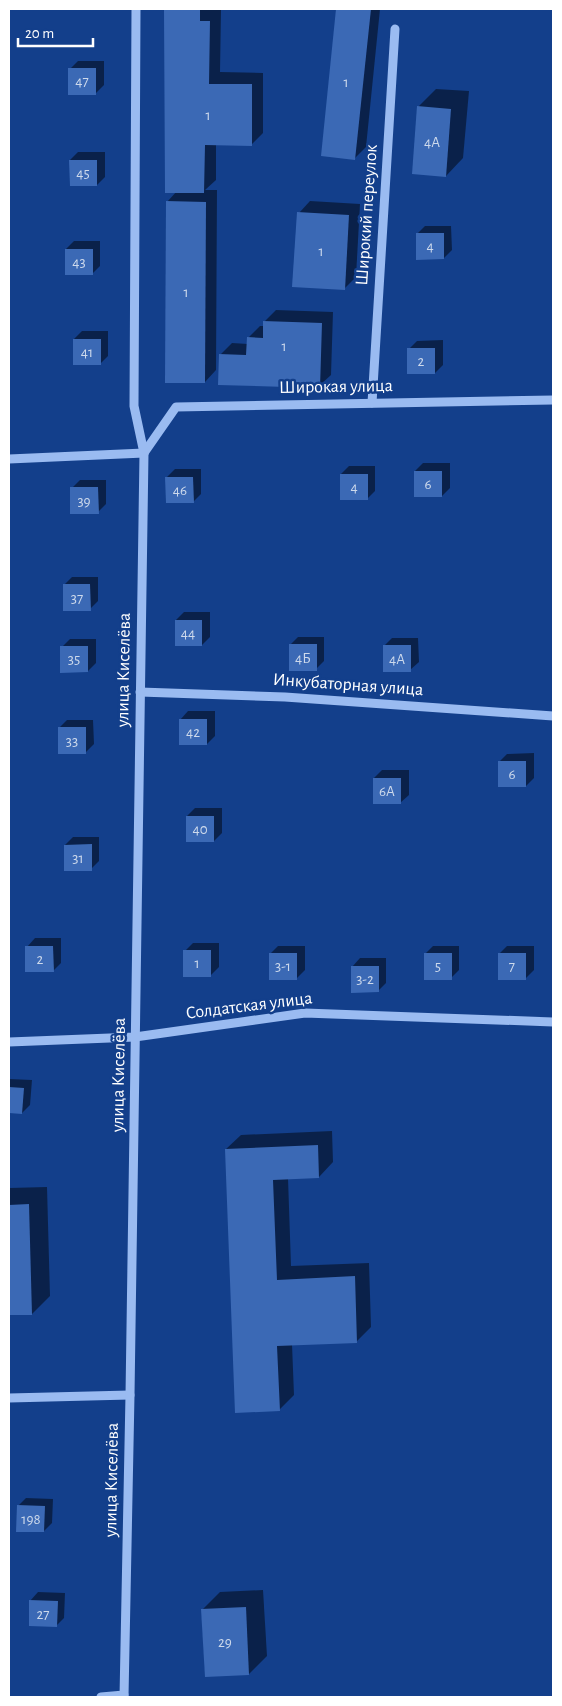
<svg xmlns="http://www.w3.org/2000/svg" width="562" height="1706" font-family="'Alegreya Sans',sans-serif">
  <style>
    .shadow { fill: #0007 }
    .building { fill: #3b69b5 }
    .lines { fill: none; stroke-linecap: round; stroke-linejoin: round }
    .minor { stroke: #9abbf1; stroke-width: 9 }
    .labels { text-anchor: middle; dominant-baseline: central; stroke-width: 5; stroke-linejoin: round; paint-order: stroke }
    .number-label { font-size: 15px; fill: #cedaec }
    .street-label { font-size: 18px; fill: #fff; stroke: #133f8b }
  </style>
  <rect width="100%" height="100%" fill="#133f8b"/>
  <g class="shadow">
    <path d="M165 9 221 10 220 72 263 73V133L251 145 216 144V180L205 190H217L216 370 205 382 167 202 177 191H166Z"/>
    <path d="M337 9H380L366 147 355 158 322 155Z"/>
    <path d="M78 61H104V85L96 93 70 69Z"/>
    <path d="M436 89 469 91 463 158 446 176 418 107Z"/>
    <path d="M78 152H105V177L97 185 70 160Z"/>
    <path d="M310 201 360 204 356 277 344 289 299 213Z"/>
    <path d="M425 226H451L452 250 444 258 417 234Z"/>
    <path d="M74 241H100V266L92 274 66 249Z"/>
    <path d="M276 310 333 312 331 375 319 386 220 355 232 343 248 344V338L260 326H264V322Z"/>
    <path d="M82 331H108V356L100 364 74 339Z"/>
    <path d="M443 340V365L435 373 409 349 417 341Z"/>
    <path d="M423 463H450V488L442 496 415 471Z"/>
    <path d="M349 466H375V491L367 499 341 474Z"/>
    <path d="M175 469H201V494L193 502 167 477Z"/>
    <path d="M80 480H106V504L98 512 72 488Z"/>
    <path d="M72 577H98V601L90 609 64 585Z"/>
    <path d="M184 612H210V637L202 645 176 620Z"/>
    <path d="M298 637H324V661L316 669 290 645Z"/>
    <path d="M392 638H418L419 662 410 670 384 646Z"/>
    <path d="M70 639H96V663L88 671 62 647Z"/>
    <path d="M188 711H215V736L207 744 180 720Z"/>
    <path d="M67 720H93L94 744 86 752 59 728Z"/>
    <path d="M534 753V778L526 786 499 762 507 754Z"/>
    <path d="M382 770H409V795L400 803 374 778Z"/>
    <path d="M195 808H222V833L214 841 187 816Z"/>
    <path d="M73 837H99V861L91 869 65 845Z"/>
    <path d="M35 938H61V963L53 971 27 947Z"/>
    <path d="M193 943H219V967L211 975 185 951Z"/>
    <path d="M278 946H305V970L297 978 270 954Z"/>
    <path d="M433 946H459V970L451 978 425 954Z"/>
    <path d="M507 946H534V970L526 978 499 954Z"/>
    <path d="M360 958H386V983L378 991 352 967Z"/>
    <path d="M9 1079 32 1080 30 1105 22 1113 9 1112Z"/>
    <path d="M332 1131 333 1162 319 1177 288 1178 291 1266 369 1263 371 1327 357 1341 292 1344 294 1395 279 1410 226 1149 241 1135Z"/>
    <path d="M47 1187 50 1296 32 1314H9V1188Z"/>
    <path d="M26 1498 53 1499 52 1523 44 1531 18 1506Z"/>
    <path d="M263 1590 267 1656 249 1674 202 1610 220 1592Z"/>
    <path d="M38 1592 65 1593 64 1618 56 1626 30 1601Z"/>
  </g>
  <g class="building">
    <path d="M164 9H200V21H210L209 84H252V146L205 145 204 193H165Z"/>
    <path d="M336 9H371L355 160 321 156Z"/>
    <rect x="68" y="68" width="28" height="27"/>
    <path d="M417 106 451 109 446 177 412 174Z"/>
    <path d="M69 160H97V186H70Z"/>
    <path d="M166 201 206 202 205 383H165Z"/>
    <path d="M297 212 349 215 345 290 292 287Z"/>
    <path d="M416 233H444V259L416 260Z"/>
    <rect x="65" y="249" width="28" height="26"/>
    <path d="M263 321 322 323 320 388 218 385 219 354 246 355 247 337 263 338Z"/>
    <rect x="73" y="339" width="28" height="26"/>
    <rect x="407" y="348" width="28" height="26"/>
    <rect x="414" y="471" width="28" height="26"/>
    <rect x="340" y="474" width="28" height="26"/>
    <path d="M165 477H193L194 503H166Z"/>
    <path d="M70 487H98L99 514H70Z"/>
    <path d="M63 584H90L91 611H63Z"/>
    <rect x="175" y="620" width="27" height="26"/>
    <rect x="289" y="644" width="28" height="27"/>
    <rect x="383" y="645" width="28" height="27"/>
    <path d="M60 646H88V672L60 673Z"/>
    <rect x="179" y="719" width="28" height="26"/>
    <rect x="58" y="727" width="28" height="27"/>
    <rect x="498" y="761" width="28" height="26"/>
    <rect x="373" y="778" width="28" height="26"/>
    <rect x="186" y="816" width="28" height="26"/>
    <path d="M92 844V871H64V845Z"/>
    <path d="M25 946H53L54 972H25Z"/>
    <rect x="183" y="950" width="28" height="27"/>
    <rect x="269" y="953" width="28" height="27"/>
    <rect x="424" y="953" width="28" height="27"/>
    <rect x="498" y="953" width="28" height="27"/>
    <path d="M351 966H379V992L351 993Z"/>
    <path d="M9 1087 24 1088 22 1114 9 1113Z"/>
    <path d="M318 1145 319 1178 273 1180 277 1280 355 1276 357 1343 277 1346 280 1411 235 1413 225 1149Z"/>
    <path d="M29 1204 32 1315H9V1205Z"/>
    <path d="M17 1505 45 1506 44 1532H16Z"/>
    <path d="M29 1600 58 1601 57 1627 29 1626Z"/>
    <path d="M246 1607 249 1675 205 1677 201 1609Z"/>
  </g>
  <g class="lines">
    <g class="minor">
      <path d="M372 403 395 29"/>
      <path d="M144 453 176 407 553 400"/>
      <path d="M9 459 144 453"/>
      <path d="M140 692 285 697 553 716"/>
      <path d="M9 1042 135 1037 305 1013 553 1022"/>
      <path d="M9 1398 130 1395"/>
      <path d="M101 1697 124 1695"/>
      <path d="M124 1697 130 1395 144 453 134 406 136 9"/>
    </g>
  </g>
  <g class="labels">
    <g class="number-label">
      <text x="82" y="81">47</text>
      <text x="346" y="82">1</text>
      <text x="208" y="115">1</text>
      <text x="432" y="142">4А</text>
      <text x="83" y="173">45</text>
      <text x="430" y="246">4</text>
      <text x="321" y="251">1</text>
      <text x="79" y="262">43</text>
      <text x="186" y="292">1</text>
      <text x="284" y="346">1</text>
      <text x="87" y="352">41</text>
      <text x="421" y="361">2</text>
      <text x="428" y="484">6</text>
      <text x="354" y="487">4</text>
      <text x="180" y="490">46</text>
      <text x="84" y="501">39</text>
      <text x="77" y="598">37</text>
      <text x="188" y="633">44</text>
      <text x="303" y="658">4Б</text>
      <text x="74" y="659">35</text>
      <text x="397" y="659">4А</text>
      <text x="193" y="732">42</text>
      <text x="72" y="741">33</text>
      <text x="512" y="774">6</text>
      <text x="387" y="791">6А</text>
      <text x="200" y="829">40</text>
      <text x="78" y="858">31</text>
      <text x="40" y="959">2</text>
      <text x="197" y="963">1</text>
      <text x="283" y="966">3-1</text>
      <text x="438" y="966">5</text>
      <text x="512" y="966">7</text>
      <text x="365" y="979">3-2</text>
      <text x="31" y="1519">198</text>
      <text x="43" y="1614">27</text>
      <text x="225" y="1642">29</text>
    </g>
    <g class="street-label">
      <text transform="translate(367 215) rotate(-86)">Широкий переулок</text>
      <text transform="translate(336 387) rotate(-1)">Широкая улица</text>
      <text transform="translate(124 670) rotate(-89)">улица Киселёва</text>
      <text transform="translate(348 685) rotate(4)">Инкубаторная улица</text>
      <text transform="translate(249 1006) rotate(-7)">Солдатская улица</text>
      <text transform="translate(119 1075) rotate(-89)">улица Киселёва</text>
      <text transform="translate(112 1480) rotate(-89)">улица Киселёва</text>
    </g>
  </g>
  <rect width="562" height="1706" fill="none" stroke="#ffffff" stroke-width="20"/>
  <path d="M18 38v8h75v-8" fill="none" stroke="#ffffff" stroke-width="2.5"/>
  <text x="25" y="38" font-size="15" fill="#ffffff" stroke="#133f8b" stroke-width="4" paint-order="stroke">20 m</text>
</svg>
